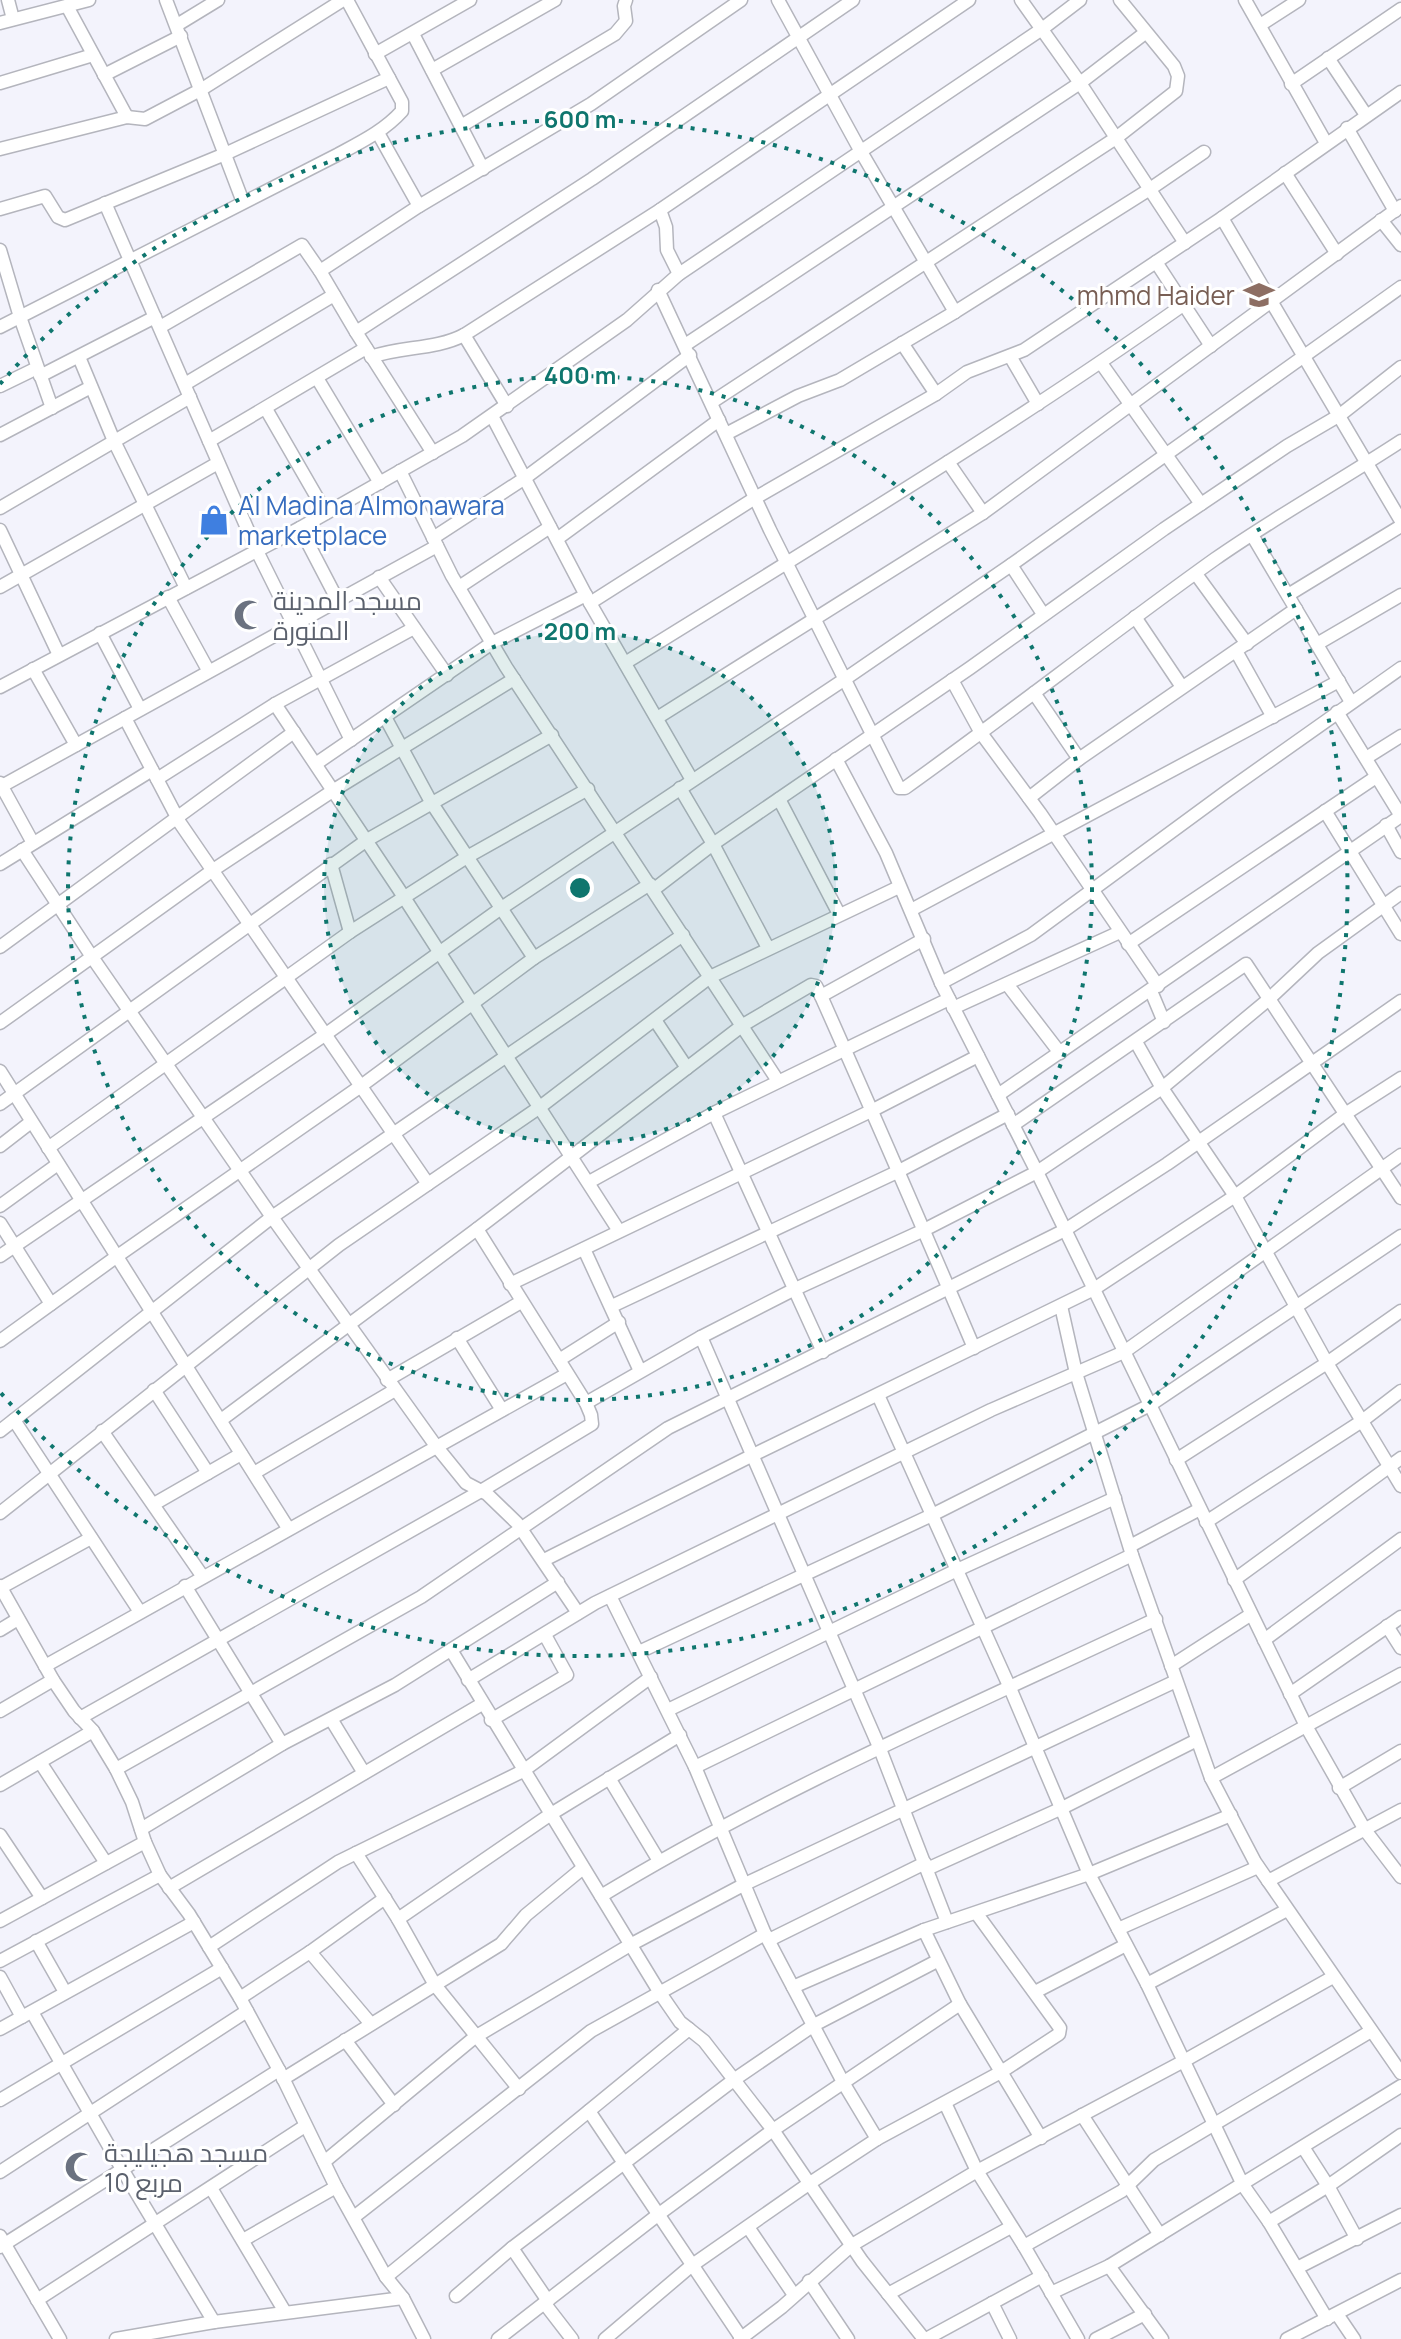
<svg xmlns="http://www.w3.org/2000/svg" width="1401" height="2339" font-family="Manrope,Cairo,sans-serif">
  <style>
    .lines { fill: none; stroke-linecap: round; stroke-linejoin: round }
    .minor-casing { stroke: #b4b5bd; stroke-width: 15 }
    .minor { stroke: #fff; stroke-width: 12 }
    .ring { fill: none; stroke: #0f766e; stroke-width: 4; stroke-dasharray: 4 8 }
    .labels { text-anchor: middle; dominant-baseline: central; stroke-width: 6; stroke-linejoin: round; paint-order: stroke }
    .education-label { font-size: 26px; fill: #785e54; stroke: #fff; text-anchor: end }
    .shop-label { font-size: 26px; fill: #366cbe; stroke: #fff; text-anchor: start }
    .worship-label { font-size: 26px; fill: #5b616d; stroke: #fff; text-anchor: start }
    .centre { fill: #0f766e; stroke: #fff; stroke-width: 4 }
    .ring-label { font-size: 24px; text-anchor: middle; font-weight: bold; fill: #0f766e; stroke: #fff; stroke-width: 6; stroke-linejoin: round; paint-order: stroke }
  </style>
  <rect width="100%" height="100%" fill="#f3f3fc"/>
  <g class="lines">
    <g class="minor-casing">
      <g id="minor">
        <path d="M8 0 13 19"/>
        <path d="M166 0 243 202"/>
        <path d="M778 0 860 150 955 312 1150 189 1204 152"/>
        <path d="M1021 0 1080 83 1185 243"/>
        <path d="M1245 0 1326 143"/>
        <path d="M67 6 127 117"/>
        <path d="M0 23 89 0"/>
        <path d="M177 25 218 0"/>
        <path d="M1260 25 1299 0"/>
        <path d="M413 34 483 169"/>
        <path d="M375 54 470 0"/>
        <path d="M1328 58 1366 115"/>
        <path d="M432 70 555 0"/>
        <path d="M104 75 181 36"/>
        <path d="M0 83 93 55"/>
        <path d="M1291 84 1401 9"/>
        <path d="M461 126 615 34 626 21 624 6 626 0"/>
        <path d="M1347 128 1395 211"/>
        <path d="M378 133 419 206"/>
        <path d="M0 149 127 117 145 119 202 89 343 0"/>
        <path d="M1285 173 1337 254"/>
        <path d="M105 203 257 551 351 740"/>
        <path d="M0 209 45 196 58 217 65 220 225 154 389 78"/>
        <path d="M660 210 666 227 667 250 679 274"/>
        <path d="M1222 218 1401 521"/>
        <path d="M1381 220 1401 245"/>
        <path d="M0 250 20 317 52 408"/>
        <path d="M1156 262 1211 346"/>
        <path d="M320 271 419 206 591 104 741 0"/>
        <path d="M658 290 770 530 899 788H905C1010 713 1110 634 1215 559 1275 517 1340 481 1401 441"/>
        <path d="M0 327 337 155C361 142 384 131 402 111V102L347 0"/>
        <path d="M160 327 302 245 320 271 356 332 433 453"/>
        <path d="M356 332 592 179 853 0"/>
        <path d="M464 335 507 406"/>
        <path d="M902 343 936 394"/>
        <path d="M685 345 1080 83 1145 33"/>
        <path d="M1010 356 1038 404"/>
        <path d="M79 357 114 441 186 588"/>
        <path d="M371 357C401 346 435 350 464 335L660 210 969 0"/>
        <path d="M1101 363 1201 504"/>
        <path d="M40 376 155 317"/>
        <path d="M317 378 380 483"/>
        <path d="M185 384 334 295"/>
        <path d="M0 386 37 368"/>
        <path d="M712 402 1116 138 1176 91 1178 76 1174 66 1120 0"/>
        <path d="M266 409 326 513"/>
        <path d="M492 416 590 603 692 780"/>
        <path d="M726 434 798 396 840 380 955 312"/>
        <path d="M0 435 91 387"/>
        <path d="M209 441 366 348"/>
        <path d="M948 462 983 513"/>
        <path d="M400 471 452 576 506 667 778 1081"/>
        <path d="M0 508 190 397"/>
        <path d="M300 528 337 599"/>
        <path d="M0 530 59 655"/>
        <path d="M1252 535 1351 702"/>
        <path d="M433 538 525 478 690 355"/>
        <path d="M557 539 719 420"/>
        <path d="M1011 565 1043 614"/>
        <path d="M1196 574 1247 644"/>
        <path d="M379 577 447 675"/>
        <path d="M0 587 218 463"/>
        <path d="M459 587 550 527"/>
        <path d="M1288 595 1401 526"/>
        <path d="M168 597 208 670"/>
        <path d="M590 603 755 498 936 394 967 372 1024 350 1222 218 1401 92"/>
        <path d="M1135 617 1182 687"/>
        <path d="M100 633 140 709"/>
        <path d="M1317 644 1401 595"/>
        <path d="M1236 651 1273 717"/>
        <path d="M625 663C813 546 1002 433 1183 305"/>
        <path d="M33 669 76 745"/>
        <path d="M952 680 981 733 1040 813 1158 986"/>
        <path d="M0 687 300 528 462 436 627 320 679 274 1042 29 1080 0"/>
        <path d="M1034 693 1079 759"/>
        <path d="M275 704 398 888 619 1231"/>
        <path d="M1337 712 1401 816"/>
        <path d="M385 717 431 802 534 958"/>
        <path d="M125 718 180 823 428 1184"/>
        <path d="M657 718 983 513 1401 206"/>
        <path d="M1366 758 1401 736"/>
        <path d="M836 759 886 853 941 983 1037 1172 1306 1726 1365 1830 1401 1877"/>
        <path d="M317 763 492 643 586 595"/>
        <path d="M157 779 275 704 414 628"/>
        <path d="M0 783 33 843"/>
        <path d="M0 787 437 546"/>
        <path d="M680 788 713 844 768 948"/>
        <path d="M1029 798 1079 759 1296 609"/>
        <path d="M779 799 839 914"/>
        <path d="M1325 811 1401 934"/>
        <path d="M1386 825 1401 852"/>
        <path d="M22 850 92 957 272 1217 436 1446 466 1483 487 1494 517 1523 578 1613"/>
        <path d="M0 864 152 770"/>
        <path d="M331 864 350 932"/>
        <path d="M653 890 713 844 970 668 1164 529 1287 446 1340 415 1401 367"/>
        <path d="M911 910 1339 681"/>
        <path d="M1128 944 1376 777"/>
        <path d="M0 947 294 732"/>
        <path d="M941 983 1031 935 1227 791 1401 668"/>
        <path d="M1007 984 1060 1053"/>
        <path d="M1151 991 1164 1022"/>
        <path d="M821 996 924 939"/>
        <path d="M953 1008 1120 932"/>
        <path d="M655 1020 687 1068"/>
        <path d="M0 1023 213 870 334 790 514 679"/>
        <path d="M1136 1042 1162 1088 1235 1196 1327 1363 1401 1486"/>
        <path d="M0 1071 288 1528"/>
        <path d="M998 1095 1401 816"/>
        <path d="M0 1104 367 840 552 735"/>
        <path d="M714 1113 823 1352"/>
        <path d="M1013 1125 1246 964 1401 1198"/>
        <path d="M0 1146 31 1122"/>
        <path d="M48 1148 350 932 467 857 588 789"/>
        <path d="M589 1182 714 1113 949 999"/>
        <path d="M0 1206 58 1164"/>
        <path d="M0 1223 51 1304"/>
        <path d="M584 1249 640 1371"/>
        <path d="M0 1256 326 1034 500 909 845 679 1011 565 1401 287"/>
        <path d="M510 1284 873 1110 978 1056"/>
        <path d="M612 1306 897 1172 1008 1114"/>
        <path d="M1061 1306 1076 1373 1132 1555 1211 1778 1255 1862 1401 2073"/>
        <path d="M701 1337 880 1749 947 1922"/>
        <path d="M457 1338 502 1410"/>
        <path d="M0 1341 116 1257 361 1086 534 958 650 884"/>
        <path d="M559 1360 619 1322"/>
        <path d="M387 1380 521 1302"/>
        <path d="M154 1390 208 1473"/>
        <path d="M878 1395 1010 1688 1089 1874 1147 1984 1243 2185 1269 2222 1327 2319"/>
        <path d="M586 1403 701 1337 793 1290 922 1231 1037 1172 1162 1088 1269 999 1318 953 1401 893"/>
        <path d="M14 1420 140 1612"/>
        <path d="M221 1420 477 1229 743 1025 811 985 816 986 821 996C873 1113 924 1230 974 1348"/>
        <path d="M0 1431 272 1217 683 935"/>
        <path d="M102 1431 203 1577"/>
        <path d="M1176 1460 1327 1363 1401 1311"/>
        <path d="M254 1473 395 1390"/>
        <path d="M154 1504 241 1454"/>
        <path d="M0 1513 339 1245 540 1107 710 977 899 887"/>
        <path d="M1206 1522 1362 1421 1401 1391"/>
        <path d="M1130 1546 1200 1509"/>
        <path d="M544 1560 753 1455 1094 1289 1235 1196 1345 1114 1401 1078"/>
        <path d="M1234 1580 1401 1458"/>
        <path d="M0 1586 53 1680 74 1711 93 1731 116 1769 132 1802 145 1842 160 1875 189 1914 240 1998 279 2070 336 2187 386 2277 403 2298 424 2339"/>
        <path d="M185 1586 282 1744"/>
        <path d="M0 1588 91 1538"/>
        <path d="M610 1596 695 1767 765 1934 844 2084 877 2139"/>
        <path d="M1387 1626 1401 1648"/>
        <path d="M0 1630 18 1619"/>
        <path d="M1264 1640 1401 1539"/>
        <path d="M451 1650 660 1993 680 2022 689 2029"/>
        <path d="M639 1652 932 1515 1150 1405 1401 1236"/>
        <path d="M45 1666 567 1374"/>
        <path d="M1171 1666 1250 1615"/>
        <path d="M468 1680 595 1603 991 1410 1124 1352 1401 1155"/>
        <path d="M1290 1694 1401 1617"/>
        <path d="M668 1710 957 1570 1115 1498"/>
        <path d="M0 1711 53 1680"/>
        <path d="M80 1718 481 1491 592 1424 591 1415 586 1403 477 1229"/>
        <path d="M331 1719 364 1773"/>
        <path d="M491 1720 567 1675 545 1635"/>
        <path d="M40 1762 106 1863"/>
        <path d="M695 1767 1132 1555"/>
        <path d="M116 1769 421 1597 668 1428 1065 1230 1167 1164 1401 1001"/>
        <path d="M609 1778 659 1861"/>
        <path d="M1211 1778 1401 1674"/>
        <path d="M0 1785 93 1731"/>
        <path d="M1339 1788 1401 1751"/>
        <path d="M141 1829 282 1744 395 1685 558 1582"/>
        <path d="M0 1835 42 1898"/>
        <path d="M356 1853 398 1919 435 1985 519 2089"/>
        <path d="M927 1869 1060 1809 1195 1741"/>
        <path d="M1268 1881 1401 1810"/>
        <path d="M169 1888 482 1704"/>
        <path d="M601 1896C777 1789 969 1707 1156 1619"/>
        <path d="M398 1919 551 1814 680 1735"/>
        <path d="M0 1921 145 1842"/>
        <path d="M1118 1929 1258 1867"/>
        <path d="M924 1930 960 2004 1041 2138"/>
        <path d="M769 1940 925 1863"/>
        <path d="M36 1941 65 1992"/>
        <path d="M209 1947 338 1862 523 1771 651 1677"/>
        <path d="M310 1952 371 2024"/>
        <path d="M0 1961 160 1875"/>
        <path d="M0 1977 22 2017"/>
        <path d="M1147 1984 1287 1910"/>
        <path d="M793 1987 924 1930 1089 1874 1231 1815"/>
        <path d="M1035 1992 1126 1945"/>
        <path d="M240 1998 310 1952 385 1898"/>
        <path d="M32 2012 122 2169 214 2322"/>
        <path d="M0 2029 194 1922"/>
        <path d="M345 2040 394 2105"/>
        <path d="M283 2079 501 1944 526 1915 583 1868"/>
        <path d="M0 2100 222 1968"/>
        <path d="M945 2103 977 2171 1024 2246 1078 2339"/>
        <path d="M589 2111 742 2339"/>
        <path d="M1082 2115 1160 2235"/>
        <path d="M1303 2147 1328 2186 1357 2239"/>
        <path d="M324 2162 475 2037 630 1945 745 1884 1176 1681"/>
        <path d="M0 2172 247 2011"/>
        <path d="M211 2188 285 2312"/>
        <path d="M354 2217 591 2031 765 1934"/>
        <path d="M1269 2222 1328 2186 1401 2135"/>
        <path d="M748 2227 794 2295"/>
        <path d="M0 2236 60 2339"/>
        <path d="M243 2240 336 2187"/>
        <path d="M1024 2246 1122 2191 1154 2160 1371 2031"/>
        <path d="M0 2247 279 2070"/>
        <path d="M512 2248 548 2301"/>
        <path d="M1109 2266 1162 2339"/>
        <path d="M1297 2268 1401 2215"/>
        <path d="M386 2277 689 2029 704 2041 773 2130 862 2261 924 2339"/>
        <path d="M809 2281 848 2339"/>
        <path d="M1051 2293 1109 2266 1401 2086"/>
        <path d="M888 2294 1011 2227"/>
        <path d="M456 2296 512 2248 735 2079 814 2025 937 1961"/>
        <path d="M37 2300 305 2126"/>
        <path d="M992 2303 1010 2339"/>
        <path d="M545 2304 572 2339"/>
        <path d="M1337 2314 1354 2339"/>
        <path d="M116 2339 214 2322 403 2298"/>
        <path d="M498 2339 659 2214 773 2130 960 2004"/>
        <path d="M605 2339 691 2266 810 2183 877 2139 1001 2072 1059 2034 1060 2028 977 1914"/>
        <path d="M740 2339 782 2307 852 2245 977 2171 1182 2062 1333 1977"/>
        <path d="M926 2339 1042 2276"/>
        <path d="M1096 2339 1145 2314"/>
        <path d="M1287 2339 1401 2280"/>
      </g>
    </g>
    <use href="#minor" class="minor"/>
  </g>
  <circle cx="580" cy="888" r="256" fill="#0f766e" fill-opacity=".12"/>
  <g class="ring">
    <circle cx="580" cy="888" r="256"/>
    <circle cx="580" cy="888" r="512"/>
    <path d="M0 384A768 768 0 1 1 0 1392"/>
  </g>
  <defs>
    <g id="school-bare" transform="scale(2.4)"><path d="M0-5L7-2L0 1L-7-2ZM-4 1L0 2.5L4 1V4Q0 6-4 4Z" fill="#8d6e63" stroke="#fff" stroke-width="2.5" paint-order="stroke"/></g>
    <g id="shop-bare" transform="scale(2.4)"><path d="M-5-2.5h2.3a2.7 3.5 0 0 1 5.4 0H5L5.5 6h-11ZM-1.5-2.5h3a1.5 2.3 0 0 0-3 0Z" fill="#3f7fe0" stroke="#fff" stroke-width="2.5" paint-order="stroke"/></g>
    <g id="mosque-bare" transform="scale(2.4)"><path d="M3.5-4.9A6 6 0 1 0 3.5 4.9A5 5 0 1 1 3.5-4.9Z" fill="#6b7280" stroke="#fff" stroke-width="2.5" paint-order="stroke"/></g>
  </defs>
  <g fill-rule="evenodd">
    <use href="#school-bare" x="1259" y="295"/>
    <use href="#shop-bare" x="214" y="520"/>
    <use href="#mosque-bare" x="249" y="615"/>
    <use href="#mosque-bare" x="80" y="2167"/>
  </g>
  <g class="labels">
    <g class="education-label">
      <text x="1235" y="295">mhmd Haider</text>
    </g>
    <g class="shop-label">
      <text x="238" y="505">Al Madina Almonawara<tspan x="238" dy="30">marketplace</tspan></text>
    </g>
    <g class="worship-label">
      <text x="273" y="600">مسجد المدينة<tspan x="273" dy="30">المنورة</tspan></text>
      <text x="104" y="2152">مسجد هجيليجة<tspan x="104" dy="30">مربع 10</tspan></text>
    </g>
  </g>
  <circle cx="580" cy="888" r="12" class="centre"/>
  <g class="ring-label">
    <text x="580" y="128">600 m</text>
    <text x="580" y="384">400 m</text>
    <text x="580" y="640">200 m</text>
  </g>
</svg>
